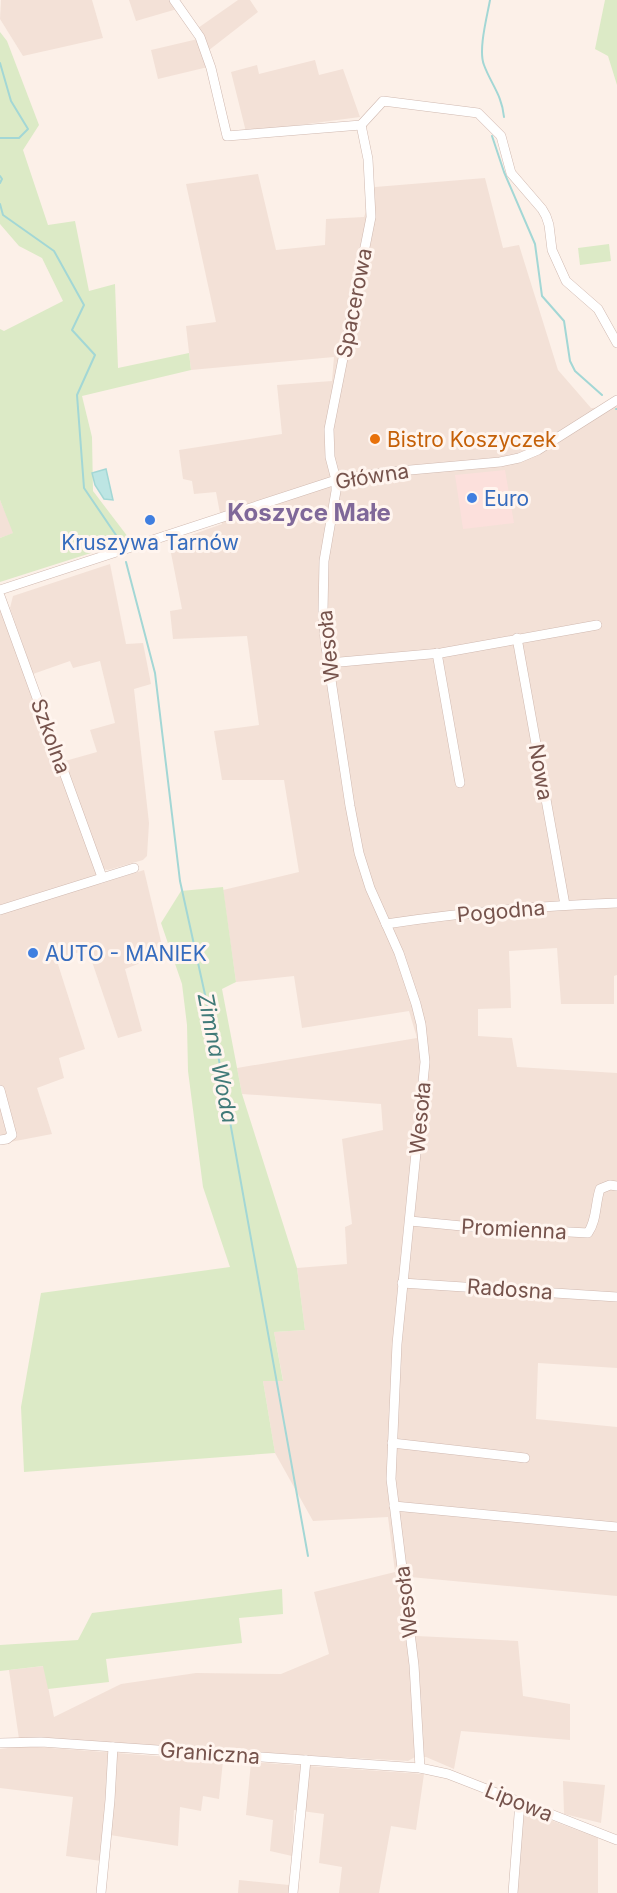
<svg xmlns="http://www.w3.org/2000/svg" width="617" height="1893" font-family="Inter,sans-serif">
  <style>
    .residential { fill: #f3e1d7 }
    .commercial { fill: #fce0dc }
    .green { fill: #dceac6 }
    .water { fill: #bde5e3; stroke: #a3d7d5; stroke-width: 1.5 }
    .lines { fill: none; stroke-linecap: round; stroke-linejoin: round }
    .stream { stroke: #a3d7d5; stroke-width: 2 }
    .minor-casing { stroke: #d0b9b0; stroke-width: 10 }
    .minor { stroke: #fff; stroke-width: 9 }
    .food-dot { fill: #e8710a; stroke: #fff5ef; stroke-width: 2 }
    .shop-dot { fill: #3f7fe0; stroke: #fff5ef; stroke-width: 2 }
    .labels { text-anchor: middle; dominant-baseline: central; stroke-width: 6; stroke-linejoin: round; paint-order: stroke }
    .street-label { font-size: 21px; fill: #76534c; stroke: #fff5ef }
    .food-label { font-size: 21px; fill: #c56008; stroke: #fff5ef; text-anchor: start }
    .shop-label { font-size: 21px; fill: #366cbe; stroke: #fff5ef; text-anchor: start }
    .water-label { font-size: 22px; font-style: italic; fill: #407a78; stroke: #fff5ef }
    .quarter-label { font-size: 24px; font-weight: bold; fill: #7f6899; stroke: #fff5ef }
  </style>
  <rect width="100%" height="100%" fill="#fcf0e8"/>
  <g class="residential">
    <path d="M1 0H92L103 38 23 56 0 19Z"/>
    <path d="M129 0H173L177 9 136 21Z"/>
    <path d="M238 0H250L258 12 204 54 208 67 158 79 151 50 198 39V28Z"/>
    <path d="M315 60 319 75 343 69 360 117 246 132 231 72 257 65 259 74Z"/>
    <path d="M258 174 276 250 325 245 326 219 364 217 375 187 485 178 503 248 519 245 558 370 591 408 617 407V975L614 976V1004H561L557 948 509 951 511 1008 478 1009V1036L512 1038 517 1067 617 1073V1368L538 1363 536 1419 617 1427V1596L410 1577 416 1636 518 1641 523 1696 570 1704V1740L461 1731 454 1769 426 1757H415L408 1761 19 1739 9 1670 44 1666 54 1717 121 1684 196 1673 281 1674 329 1654 314 1592 395 1572 388 1517 313 1521 275 1453 263 1381 283 1380 274 1332 305 1330 297 1268 347 1264 345 1227 352 1224 342 1139 383 1130 381 1104 242 1094 237 1068 417 1038 409 1011 302 1028 294 976 236 982 223 890 299 872 284 780H222L214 731 259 725 247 636 173 639 170 611 182 609 169 543 222 524 216 492 194 494 192 481 183 479 179 450 282 434 277 385 332 381 334 357 191 370 186 326 216 322 186 184Z"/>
    <path d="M0 500 14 533 0 538Z"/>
    <path d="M110 564 126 644 143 643 151 684 134 689 149 823 147 856 143 860 108 870 103 869 65 761 97 752 90 730 115 723 100 661 73 668 70 661 33 674 10 608 13 596Z"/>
    <path d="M0 597 100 884 144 870 164 954 125 969 142 1031 118 1038 88 950 56 958 85 1049 59 1058 64 1078 37 1088 52 1134 0 1144Z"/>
    <path d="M24 1746 223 1761 219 1799 203 1796 201 1811 180 1807 178 1846 104 1834 101 1861 66 1856 73 1797 0 1788V1749Z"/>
    <path d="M251 1762 424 1774 416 1830 391 1826 379 1893H339L342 1867 319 1863 324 1814 294 1810 292 1856 270 1851 273 1820 246 1815Z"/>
    <path d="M563 1781 605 1785 601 1823 564 1814Z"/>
    <path d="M524 1810 598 1838V1893H515Z"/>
    <path d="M239 1880 289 1885 293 1893H238Z"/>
  </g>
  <path class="commercial" d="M505 470 514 523 463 529 455 475Z"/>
  <g class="green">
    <path d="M605 0H617V85L608 56 595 49Z"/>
    <path d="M0 32 7 41 39 125 23 150 48 225 75 221 89 291 115 284 118 368 189 353 191 370 82 396 92 437 93 491 128 537 116 545 0 582V538L13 533 0 500V329L4 331 63 301 42 258 19 246 0 224Z"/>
    <path d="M609 244 611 261 580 265 578 248Z"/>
    <path d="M223 887 236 982 222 989 242 1094 297 1268 305 1330 274 1332 283 1381H263L275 1453 24 1472 21 1407 41 1293 230 1267 203 1187 188 1071 187 1025 182 984 161 923 181 891Z"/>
    <path d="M282 1589 283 1614 239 1618 242 1643 106 1659 109 1682 48 1689 43 1666 0 1671V1645L78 1640 92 1613Z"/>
  </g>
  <path class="water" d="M106 469 113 500 104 499 95 485 92 473Z"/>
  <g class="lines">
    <g class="stream">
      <path d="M490 0C487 17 478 50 484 65 491 84 502 95 504 117"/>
      <path d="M0 63 11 101 28 129 19 138H0"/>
      <path d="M492 136 504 172 535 244 542 296 564 321 570 361 575 371 602 395"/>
      <path d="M0 176 2 179 0 183"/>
      <path d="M0 204 3 215 54 251 84 305 72 330 95 355 77 395 84 488 120 541"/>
      <path d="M616 409H617"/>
      <path d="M126 562 155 673 180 881 217 1049 308 1556"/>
    </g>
    <g class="minor-casing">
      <g id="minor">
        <path d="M174 0 200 37 211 68 227 136 361 125"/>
        <path d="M361 125 368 159 371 217 329 429 330 457 336 480V491L324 561 323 611 325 640 350 806 359 853 370 888 399 953 416 1004 421 1024 425 1062 397 1344 391 1479 414 1665 420 1768"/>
        <path d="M361 125 383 101 478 113 501 136 511 173 542 209 546 216 549 225 552 250 566 281 598 309 617 343"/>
        <path d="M0 590 336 480 388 472 500 462 519 458 538 450 617 400"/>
        <path d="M0 596 102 877"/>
        <path d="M517 638 565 905"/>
        <path d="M437 653 460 783"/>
        <path d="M329 663 441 653 597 625"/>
        <path d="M0 910 134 868"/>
        <path d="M386 924C462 912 540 906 617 903"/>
        <path d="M0 1090 12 1135 7 1139 0 1140"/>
        <path d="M410 1221 472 1227 588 1233C597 1220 595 1204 600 1189L610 1185 617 1186"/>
        <path d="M402 1283 617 1297"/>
        <path d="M392 1443 525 1458"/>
        <path d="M394 1506 617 1527"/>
        <path d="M0 1743 41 1742 420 1768 448 1774 617 1840"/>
        <path d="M101 1893 110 1800 113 1747"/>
        <path d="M293 1893 306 1760"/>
        <path d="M513 1893 520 1802"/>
      </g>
    </g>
    <use href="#minor" class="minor"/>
  </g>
  <circle class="food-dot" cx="375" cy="439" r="6"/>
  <g class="shop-dot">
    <circle cx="472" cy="498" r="6"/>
    <circle cx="150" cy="520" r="6"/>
    <circle cx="33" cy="953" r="6"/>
  </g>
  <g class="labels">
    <g class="street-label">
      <text transform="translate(354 303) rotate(-79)">Spacerowa</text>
      <text transform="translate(372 476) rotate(-9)">Główna</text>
      <text transform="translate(328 646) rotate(-96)">Wesoła</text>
      <text transform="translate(51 736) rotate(70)">Szkolna</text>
      <text transform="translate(541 772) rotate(80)">Nowa</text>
      <text transform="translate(501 911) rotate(-5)">Pogodna</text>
      <text transform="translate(420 1118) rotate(-85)">Wesoła</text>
      <text transform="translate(514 1229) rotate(3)">Promienna</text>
      <text transform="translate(510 1289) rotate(4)">Radosna</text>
      <text transform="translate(406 1602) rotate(-97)">Wesoła</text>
      <text transform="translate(210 1753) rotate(4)">Graniczna</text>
      <text transform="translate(519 1802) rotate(22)">Lipowa</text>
    </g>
    <g class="food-label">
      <text x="387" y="439">Bistro Koszyczek</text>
    </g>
    <g class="shop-label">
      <text x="484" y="498">Euro</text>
      <text x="150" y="542" text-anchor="middle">Kruszywa Tarnów</text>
      <text x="45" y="953">AUTO - MANIEK</text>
    </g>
    <g class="water-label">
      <text transform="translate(218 1058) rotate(79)">Zimna Woda</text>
    </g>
    <g class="quarter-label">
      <text x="309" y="512">Koszyce Małe</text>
    </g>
  </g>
</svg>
